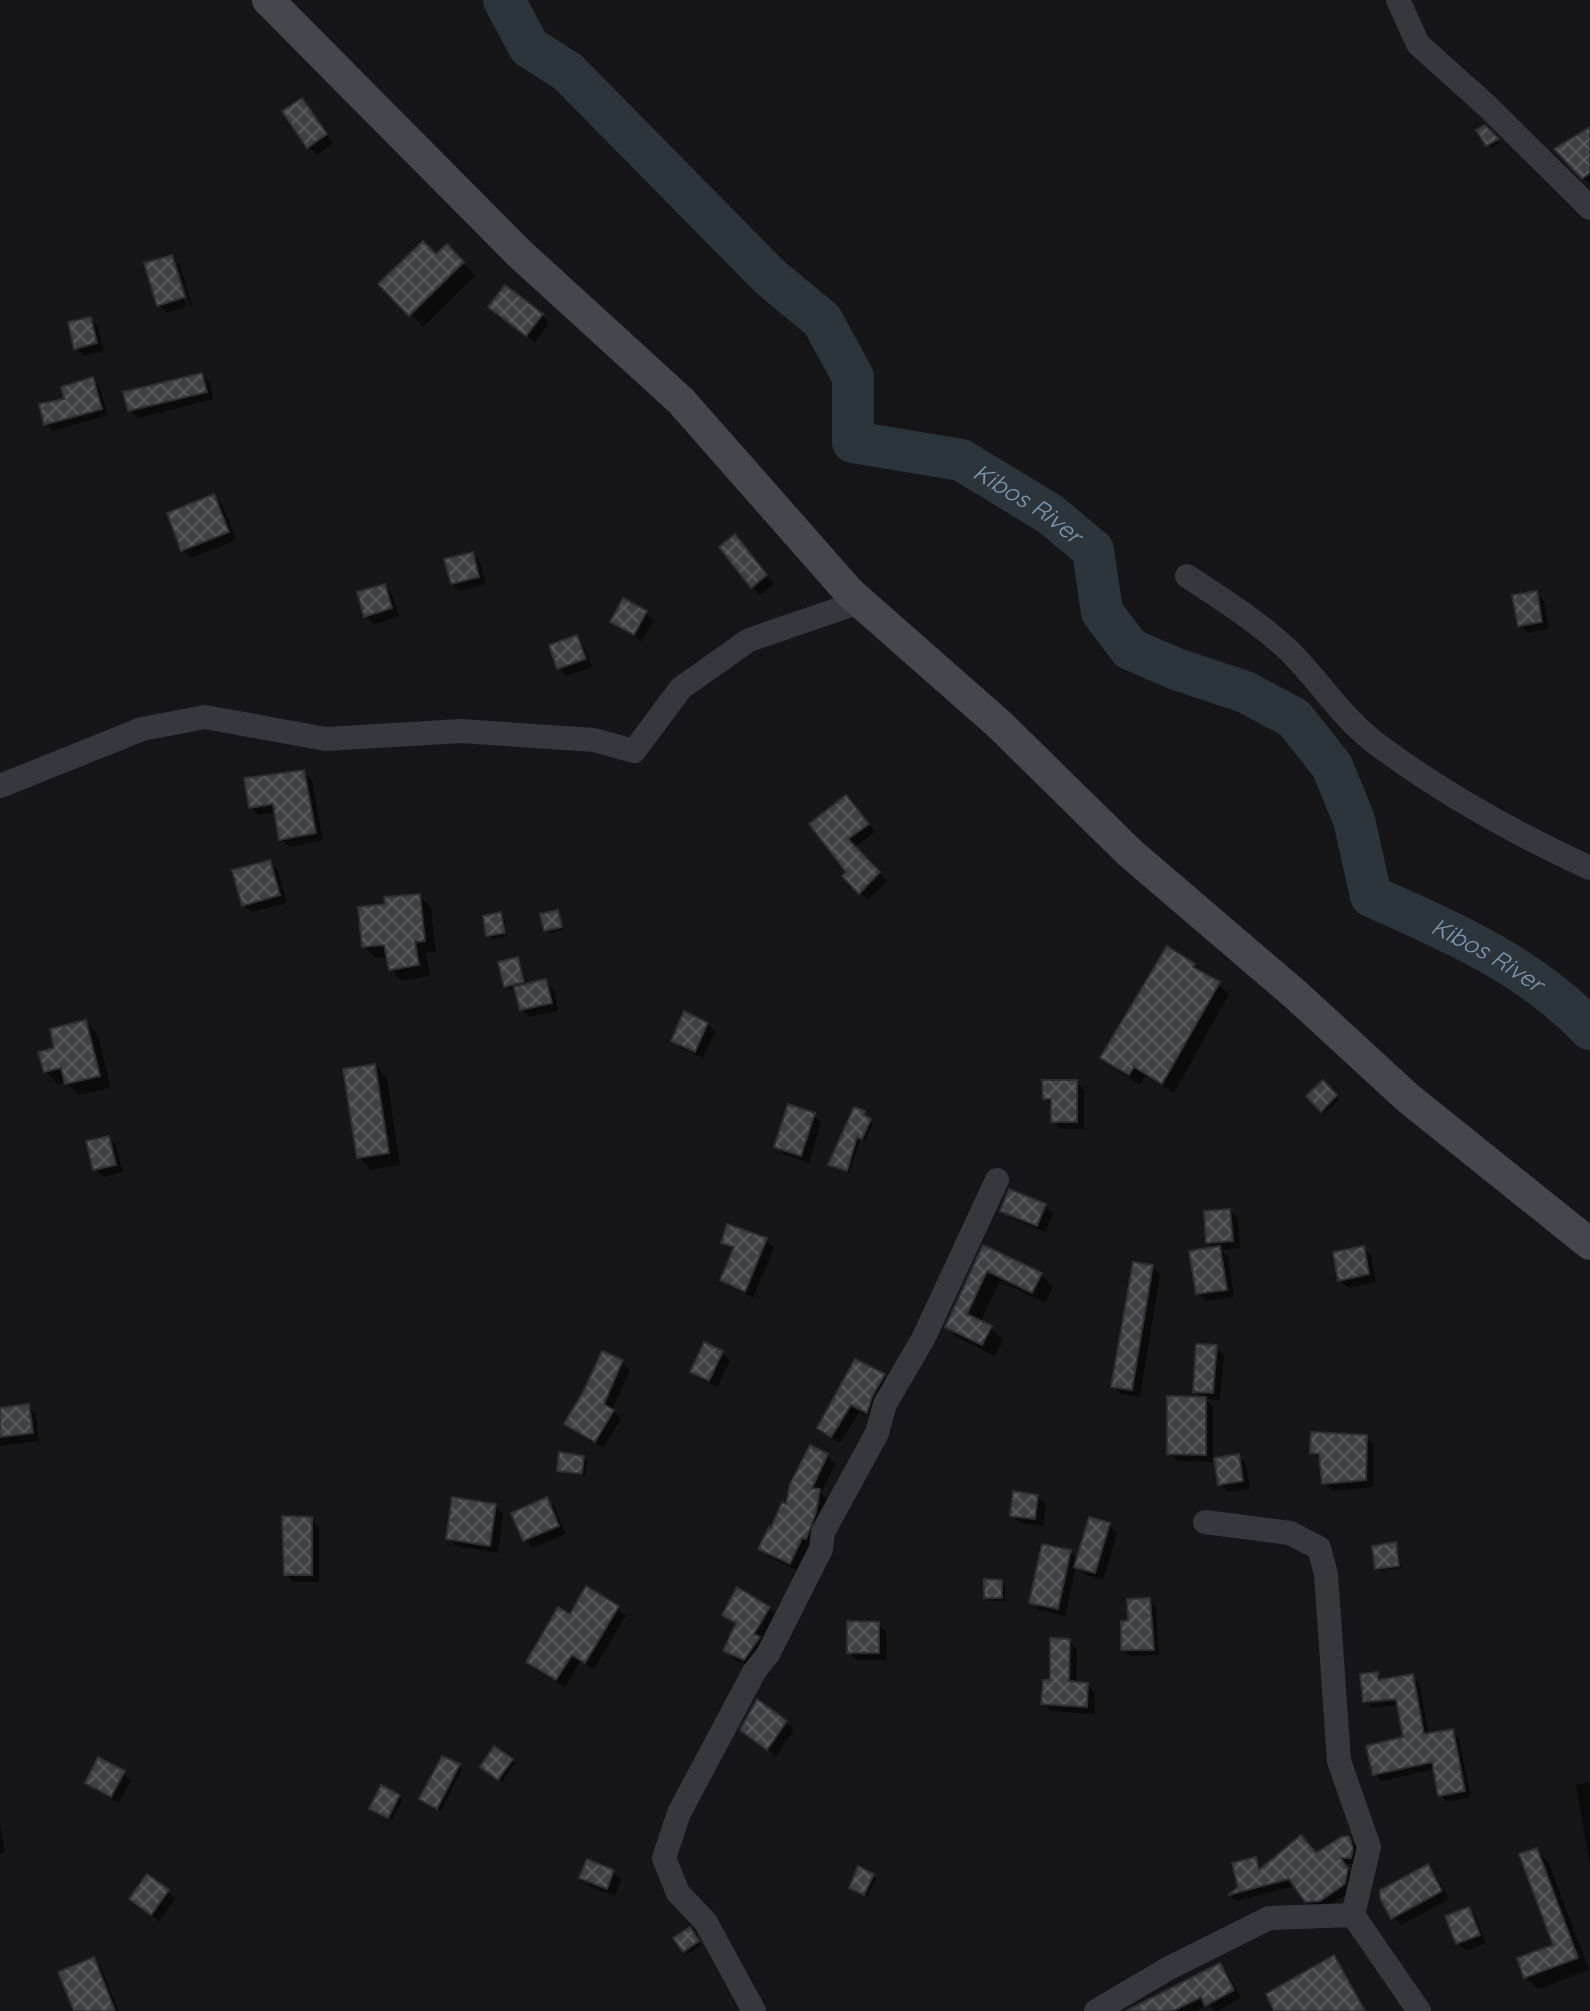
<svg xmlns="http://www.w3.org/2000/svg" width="1590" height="2011" font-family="Quicksand,sans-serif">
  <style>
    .shadow { fill: #0007; fill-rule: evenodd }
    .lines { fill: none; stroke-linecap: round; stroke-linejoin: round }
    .river { stroke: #2c353c; stroke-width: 42 }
    .building { fill: url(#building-cross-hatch); stroke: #303034; stroke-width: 2 }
    .street { stroke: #37383d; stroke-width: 24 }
    .secondary { stroke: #45474d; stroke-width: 32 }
    .labels { text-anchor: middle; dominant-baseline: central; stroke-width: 6; stroke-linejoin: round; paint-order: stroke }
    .water-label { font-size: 24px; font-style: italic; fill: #7f9bb3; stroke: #111113 }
  </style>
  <defs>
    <pattern id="building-cross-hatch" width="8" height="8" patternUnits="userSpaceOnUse" patternTransform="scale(2)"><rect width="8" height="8" fill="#404145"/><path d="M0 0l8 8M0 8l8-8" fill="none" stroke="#595a5e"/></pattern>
  </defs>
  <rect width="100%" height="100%" fill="#161618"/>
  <g class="shadow">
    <path d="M302 100 333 143 317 155 309 147Z"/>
    <path d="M1485 128 1500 143 1491 148 1488 145Z"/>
    <path d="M1590 129V184L1562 156Z"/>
    <path d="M447 247 475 276 423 327 381 284 436 257Z"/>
    <path d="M172 257 180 265 192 305 190 306 177 263H173L186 307 167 313 159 305Z"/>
    <path d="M499 315H542L549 323 535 342Z"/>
    <path d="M90 319 98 327 104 351 84 356 76 348Z"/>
    <path d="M202 375 210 383 213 399 138 418 130 410Z"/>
    <path d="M92 379 99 386 108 415 53 431 46 424 67 400Z"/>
    <path d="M214 497 222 504 236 540 191 558 183 550Z"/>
    <path d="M743 544 774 584 760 595 752 587Z"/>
    <path d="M472 554 480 562 486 584 460 591 452 583Z"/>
    <path d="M384 586 392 594 399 616 374 624 366 616Z"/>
    <path d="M1536 593 1544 601 1549 629 1528 633 1520 625Z"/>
    <path d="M646 613 653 621 642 641 620 629 612 621Z"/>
    <path d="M576 638 584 646 592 667 567 676 559 668Z"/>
    <path d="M304 772 312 780 323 840 289 847 281 839 276 812 259 815 251 807Z"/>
    <path d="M854 805 875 832 854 848 887 881 868 900 844 876 849 872 812 824Z"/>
    <path d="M270 862 278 870 287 903 251 912 243 905Z"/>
    <path d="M419 896 431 907 436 952 426 953 430 976 402 981 391 969 388 957 375 958 364 946 387 906Z"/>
    <path d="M557 912 564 930 549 933 546 930Z"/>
    <path d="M500 914 504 918 507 936 492 939 488 936Z"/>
    <path d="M518 959 521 963 527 986 546 982 554 990 558 1011 529 1017 521 1009 516 987 510 989 506 986Z"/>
    <path d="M1194 965 1229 994 1174 1093 1145 1076 1140 1085 1114 1068 1103 1058Z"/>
    <path d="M86 1022 98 1035 111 1088 79 1095 66 1082 58 1084 45 1071 57 1049Z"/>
    <path d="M707 1024 715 1032 703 1058 681 1048 673 1041Z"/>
    <path d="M375 1066 387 1078 400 1165 371 1170 359 1157Z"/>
    <path d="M1076 1082 1084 1090V1129H1061L1053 1121V1107L1045 1098Z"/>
    <path d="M1323 1083 1339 1100 1325 1113 1309 1096Z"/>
    <path d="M864 1113 873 1124 865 1141 860 1139 850 1173 834 1168 830 1164Z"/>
    <path d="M813 1115 821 1123 809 1163 784 1154 776 1146Z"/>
    <path d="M108 1138 116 1146 123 1172 103 1177 95 1169Z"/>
    <path d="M1045 1206 1053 1214 1045 1232 1011 1218 1003 1210Z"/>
    <path d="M1230 1211 1238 1219 1240 1248 1221 1250 1228 1256 1234 1297 1206 1301 1198 1293 1215 1249 1208 1242Z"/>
    <path d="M766 1240 774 1248 753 1298 730 1287 722 1279 735 1251 723 1242Z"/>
    <path d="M984 1247 1040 1274 1053 1287 1045 1303 1000 1281 980 1323 990 1327 1003 1340 995 1356 960 1339 947 1327Z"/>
    <path d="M1363 1248 1371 1256 1376 1282 1348 1288 1340 1280Z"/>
    <path d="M1152 1267 1160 1275 1140 1397 1121 1394 1114 1387Z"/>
    <path d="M1216 1347 1224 1355 1220 1400 1206 1399 1213 1407V1462L1177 1461 1169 1453 1202 1399 1195 1391Z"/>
    <path d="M603 1353 622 1362 630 1370 612 1410 621 1419 603 1448 575 1431 567 1424Z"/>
    <path d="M722 1353 730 1361 717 1387 700 1379 692 1371Z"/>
    <path d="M884 1376 892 1384 875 1419 859 1412 840 1443 819 1428Z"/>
    <path d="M28 1406 36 1414 39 1441 0 1446V1410Z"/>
    <path d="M1366 1437 1374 1445 1373 1487 1332 1491 1324 1483 1320 1460 1312 1452Z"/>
    <path d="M811 1448 827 1456 835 1464 821 1493 827 1499 823 1522 798 1571 769 1557 761 1549 788 1507Z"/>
    <path d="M1238 1456 1246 1464 1250 1489 1228 1492 1220 1484Z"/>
    <path d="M583 1457 587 1461 585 1476 562 1473 559 1470Z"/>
    <path d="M1038 1497 1046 1505 1043 1526 1020 1523 1012 1515Z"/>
    <path d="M546 1499 554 1507 566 1534 533 1548 525 1540 514 1514Z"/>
    <path d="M495 1506 503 1514 498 1553 456 1546 448 1538Z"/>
    <path d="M311 1519 319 1527V1582H294L286 1574Z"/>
    <path d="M1109 1525 1117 1533 1103 1580 1084 1574 1076 1566 1065 1616 1039 1610 1031 1602 1070 1552 1078 1560Z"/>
    <path d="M1395 1544 1398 1548 1401 1568 1380 1571 1377 1568Z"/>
    <path d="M1002 1582 1005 1585V1601H989L986 1597Z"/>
    <path d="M587 1588 626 1615 594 1669 580 1661 565 1687 536 1670 528 1662 570 1617Z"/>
    <path d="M1149 1600 1156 1607 1159 1655 1130 1656 1123 1649 1130 1623Z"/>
    <path d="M768 1608 776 1616 752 1667 734 1659 726 1651 737 1625 724 1615Z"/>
    <path d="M878 1624 886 1632 887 1660H857L849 1652Z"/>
    <path d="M1069 1641 1077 1649 1076 1684 1087 1685 1095 1693 1094 1714 1051 1711 1043 1703Z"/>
    <path d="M1377 1674 1384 1681 1413 1676 1419 1683 1429 1735 1452 1731 1459 1738 1471 1797 1447 1802 1440 1795 1435 1769 1381 1781 1375 1774 1406 1739 1399 1705 1372 1708 1365 1701ZM1406 1696V1700L1368 1704V1700Z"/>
    <path d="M786 1722 794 1730 776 1756 742 1730Z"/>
    <path d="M511 1760 515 1763 502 1782 485 1770Z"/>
    <path d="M458 1765 462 1769 441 1811 421 1799Z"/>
    <path d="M123 1773 131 1781 119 1803 96 1790 88 1783Z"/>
    <path d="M1590 1782V1866L1576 1785Z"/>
    <path d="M398 1796 402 1800 392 1820 372 1809Z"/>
    <path d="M0 1823 5 1853 0 1854Z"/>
    <path d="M1349 1838 1356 1846 1359 1856 1358 1864H1345L1354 1878 1351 1891 1328 1907 1314 1908 1296 1886 1237 1901 1231 1896 1241 1887 1255 1859 1263 1869 1317 1855Z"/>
    <path d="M1537 1850 1549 1863 1589 1970 1538 1989 1526 1977 1555 1946Z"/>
    <path d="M1427 1867 1435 1874 1449 1899 1401 1925 1393 1917Z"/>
    <path d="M613 1872 621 1880 615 1896 590 1886 582 1878Z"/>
    <path d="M872 1875 876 1879 868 1897 851 1888Z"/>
    <path d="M167 1891 175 1899 159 1921 140 1906Z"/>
    <path d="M1468 1909 1476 1917 1486 1943 1466 1951 1458 1943Z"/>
    <path d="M693 1933 701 1945 688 1954 676 1938Z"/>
    <path d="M1333 1958 1341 1965 1366 2011H1276Z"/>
    <path d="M94 1960 101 1968 119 2011H76Z"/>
    <path d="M1220 1966 1228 1974 1241 1998 1217 2011 1208 2005 1196 2011H1147Z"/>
  </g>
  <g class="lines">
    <path class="river" id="s1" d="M504 0 529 47 568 72 770 277 822 320 853 377V442L961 460 1050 514 1093 550 1102 612 1130 649 1176 669 1245 692 1294 718 1332 766 1354 820 1371 896C1450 931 1529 965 1590 1029"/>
  </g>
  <g class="building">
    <path d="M302 98 327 134 307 148 282 111Z"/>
    <path d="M1485 125 1499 139 1486 146 1476 130Z"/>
    <path d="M1590 127V173L1582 179 1554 149Z"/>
    <path d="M423 241 436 254 447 244 464 262 409 316 378 284Z"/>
    <path d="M172 255 185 297 157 306 144 263Z"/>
    <path d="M505 285 543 314 526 336 488 307Z"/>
    <path d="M91 317 97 343 74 349 68 322Z"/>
    <path d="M202 373 207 392 128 411 123 392Z"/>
    <path d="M93 377 102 409 44 425 39 404 64 399 61 387Z"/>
    <path d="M214 494 229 532 181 551 167 513Z"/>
    <path d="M735 534 767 575 751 588 719 547Z"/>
    <path d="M473 552 479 577 451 584 444 559Z"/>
    <path d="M385 584 392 608 364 617 357 592Z"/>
    <path d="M1537 591 1542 622 1518 626 1512 595Z"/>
    <path d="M623 598 647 611 634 635 610 622Z"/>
    <path d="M577 635 586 659 557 669 549 645Z"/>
    <path d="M304 770 316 833 279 840 273 804 249 808 244 778Z"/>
    <path d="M846 795 869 824 848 839 880 872 859 894 842 876 846 872 809 824Z"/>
    <path d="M270 860 280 895 242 906 232 870Z"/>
    <path d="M420 894 425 941 415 942 419 965 389 970 384 945 362 947 358 907 385 904 384 897Z"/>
    <path d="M558 910 562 927 544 931 540 914Z"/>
    <path d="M501 912 505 933 486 936 483 916Z"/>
    <path d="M1167 946 1195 964 1193 967 1220 982 1162 1084 1134 1067 1129 1075 1100 1058Z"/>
    <path d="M518 957 524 982 504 987 498 962Z"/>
    <path d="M546 979 552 1003 520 1010 514 987Z"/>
    <path d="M684 1011 708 1023 695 1052 671 1041Z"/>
    <path d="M86 1020 100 1076 65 1084 61 1068 44 1072 38 1052 54 1048 50 1029Z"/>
    <path d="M375 1064 389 1153 357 1158 343 1069Z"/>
    <path d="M1042 1080H1077V1122H1051V1099H1043Z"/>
    <path d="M1323 1080 1337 1095 1321 1112 1306 1096Z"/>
    <path d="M788 1104 815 1113 801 1156 774 1147Z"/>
    <path d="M854 1107 865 1111 864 1115 871 1119 862 1139 857 1137 847 1171 828 1165Z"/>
    <path d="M109 1136 116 1165 93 1170 86 1141Z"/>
    <path d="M1009 1189 1046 1204 1037 1226 1000 1211Z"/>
    <path d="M1230 1209 1233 1241 1206 1243 1204 1211Z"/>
    <path d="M727 1224 767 1238 745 1292 720 1280 734 1247 721 1243Z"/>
    <path d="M983 1245 1042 1273 1032 1293 987 1271 967 1314 992 1326 982 1345 945 1327Z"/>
    <path d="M1220 1246 1227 1290 1196 1294 1189 1251Z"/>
    <path d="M1364 1246 1369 1274 1338 1281 1333 1252Z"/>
    <path d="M1133 1262 1153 1265 1132 1390 1111 1387Z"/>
    <path d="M704 1342 723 1351 709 1381 690 1372Z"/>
    <path d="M1196 1344 1217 1345 1213 1393 1193 1392Z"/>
    <path d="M602 1351 623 1360 604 1404 614 1410 595 1442 564 1424 583 1392Z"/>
    <path d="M855 1359 885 1374 872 1397 867 1413 851 1405 831 1437 817 1428Z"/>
    <path d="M1167 1396 1206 1397V1455L1167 1454Z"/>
    <path d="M29 1404 33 1433 0 1437V1408Z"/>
    <path d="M1311 1432 1367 1435 1366 1480 1322 1484 1319 1454 1310 1453Z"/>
    <path d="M810 1445 828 1454 812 1488 820 1489 816 1513 806 1539 802 1538 790 1564 758 1549 769 1527 771 1528 782 1502 786 1504 790 1484Z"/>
    <path d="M559 1452 584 1456 582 1474 557 1471Z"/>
    <path d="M1239 1454 1243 1481 1218 1485 1214 1458Z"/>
    <path d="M1013 1491 1038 1495 1035 1519 1010 1516Z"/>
    <path d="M452 1497 496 1504 490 1546 446 1539Z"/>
    <path d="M547 1497 559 1526 523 1541 511 1513Z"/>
    <path d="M282 1516 312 1517V1575H284Z"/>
    <path d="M1089 1517 1110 1523 1095 1573 1074 1567Z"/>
    <path d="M1396 1542 1399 1566 1375 1569 1372 1546Z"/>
    <path d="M1042 1544 1071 1550 1058 1609 1029 1603Z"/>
    <path d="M984 1579 1002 1580V1598H984Z"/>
    <path d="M586 1586 619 1606 585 1663 572 1655 556 1680 526 1662 558 1607 570 1614Z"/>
    <path d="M737 1587 770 1607 754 1634 760 1637 744 1660 723 1651 736 1623 722 1615Z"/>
    <path d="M1150 1598 1154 1650H1121V1621H1128L1127 1599Z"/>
    <path d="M847 1621 879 1622V1653H847Z"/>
    <path d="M1050 1638 1070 1639 1069 1681 1088 1683 1087 1707 1041 1704 1043 1680H1050Z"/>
    <path d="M1378 1672V1680L1413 1674 1424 1734 1453 1729 1465 1791 1438 1796 1432 1762 1373 1775 1366 1746 1403 1737 1396 1699 1363 1702 1360 1674Z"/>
    <path d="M757 1699 787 1721 767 1750 740 1730Z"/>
    <path d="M494 1746 513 1759 498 1780 480 1767Z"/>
    <path d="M442 1756 460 1764 437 1809 419 1799Z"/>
    <path d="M98 1757 125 1771 111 1797 85 1783Z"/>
    <path d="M381 1785 400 1795 388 1818 369 1809Z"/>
    <path d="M1301 1835 1316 1853 1341 1837 1349 1836 1353 1848 1351 1858H1341L1348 1869 1345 1884 1320 1901 1305 1902 1289 1879 1228 1895 1238 1887 1232 1863 1256 1857 1259 1870Z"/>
    <path d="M1537 1848 1578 1958 1524 1978 1517 1958 1553 1945 1519 1854Z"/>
    <path d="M587 1859 614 1870 607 1889 579 1878Z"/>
    <path d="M1428 1864 1442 1891 1391 1919 1380 1898V1890Z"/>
    <path d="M858 1866 874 1874 864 1895 849 1888Z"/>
    <path d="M147 1874 169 1890 151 1915 129 1899Z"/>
    <path d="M1469 1907 1480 1935 1456 1944 1445 1916Z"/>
    <path d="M690 1927 699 1941 683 1952 673 1938Z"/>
    <path d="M1334 1955 1365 2011H1274L1266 1994Z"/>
    <path d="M94 1957 115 2011H74L58 1972Z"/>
    <path d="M1220 1963 1234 1990 1205 2006 1201 1997 1173 2011H1126Z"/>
  </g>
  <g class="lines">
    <g class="street">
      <path d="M1398 0 1418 44 1487 106 1590 208"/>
      <path d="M1187 576C1220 598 1256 620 1286 648 1318 678 1342 719 1378 745 1444 794 1516 834 1590 868"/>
      <path d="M0 786 142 729 205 717 326 739 461 731 594 740 634 751 681 688 749 640 860 602"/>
      <path d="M1353 1915 1419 2011"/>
      <path d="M754 2011 705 1921 678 1893 664 1858 679 1813 754 1672 768 1654 821 1549 823 1532 877 1433 885 1404 923 1339 997 1180"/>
      <path d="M1096 2011 1169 1968 1269 1918 1353 1915 1369 1847 1339 1761 1326 1574 1319 1548 1290 1533 1205 1522"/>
    </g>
    <path class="secondary" d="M268 0 520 254 681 401 850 593 1000 725 1129 852 1296 995 1408 1098 1590 1244"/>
  </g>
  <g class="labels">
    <g class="water-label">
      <text stroke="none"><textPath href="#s1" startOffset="774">Kibos River</textPath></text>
      <text stroke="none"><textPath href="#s1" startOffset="1470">Kibos River</textPath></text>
    </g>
  </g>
</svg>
